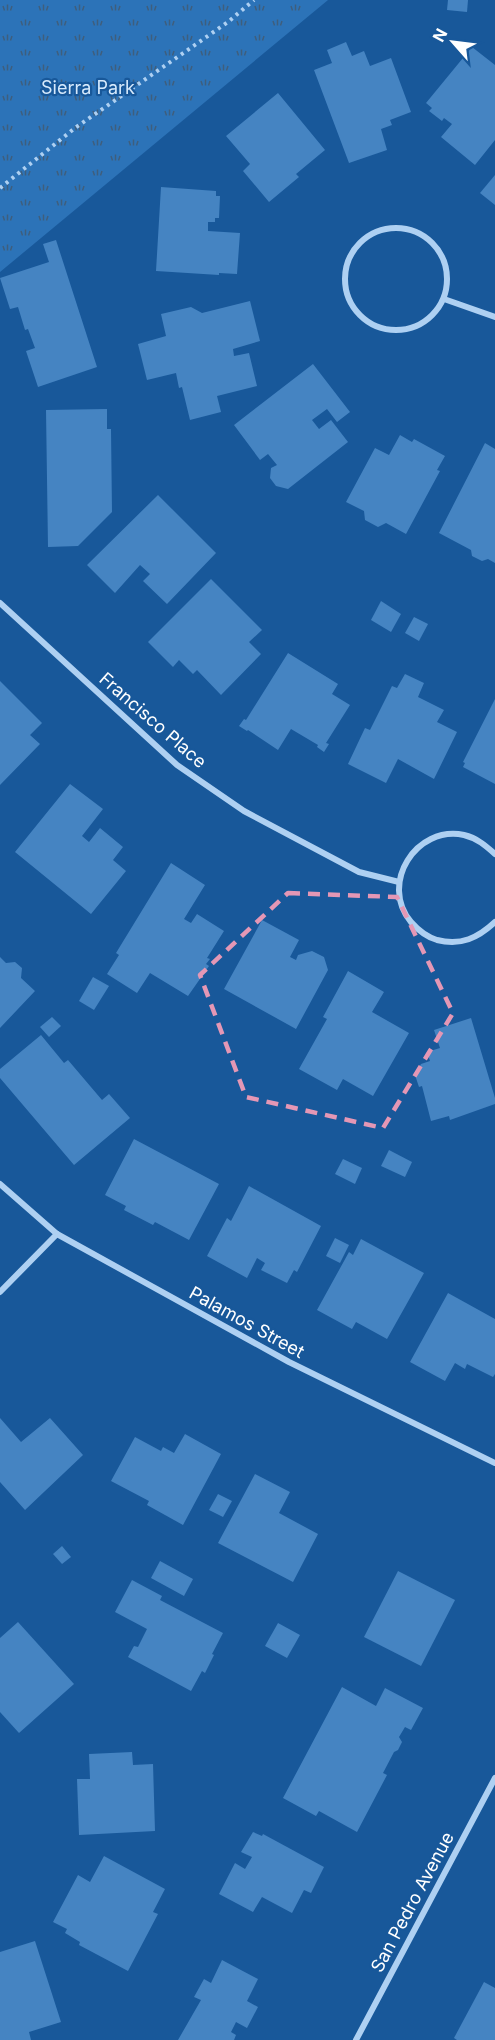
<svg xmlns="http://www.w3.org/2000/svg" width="495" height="2040" font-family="Inter,sans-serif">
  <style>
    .park { fill: url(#park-tufts) }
    .building { fill: #4584c2 }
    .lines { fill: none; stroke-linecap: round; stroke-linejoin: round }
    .path { stroke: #aed0f2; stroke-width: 4; stroke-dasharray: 3 4.5; stroke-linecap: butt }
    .street { stroke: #aed0f2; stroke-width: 6 }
    .marked { fill: none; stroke: #e497b5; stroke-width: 4.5; stroke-dasharray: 12 8; stroke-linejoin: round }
    .labels { text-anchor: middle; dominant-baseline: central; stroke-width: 4.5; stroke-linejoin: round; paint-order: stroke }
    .park-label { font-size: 18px; fill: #d5e9fc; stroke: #18589a }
    .street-label { font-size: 18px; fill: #fff; stroke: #18589a }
  </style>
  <defs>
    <pattern id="park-tufts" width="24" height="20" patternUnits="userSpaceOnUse" patternTransform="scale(1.5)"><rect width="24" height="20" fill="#2c73b8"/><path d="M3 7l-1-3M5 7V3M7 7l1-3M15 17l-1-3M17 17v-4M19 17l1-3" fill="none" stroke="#3e5e7d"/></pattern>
  </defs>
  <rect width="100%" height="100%" fill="#18589a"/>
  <path class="park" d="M0 0H328L0 272Z"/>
  <g class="building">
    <path d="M448 0H468L467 12 447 10Z"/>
    <path d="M346 42 352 56 364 51 370 66 391 58 411 112 390 120 392 125 381 129 387 150 349 163 314 70 332 63 327 50Z"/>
    <path d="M472 47 495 65V140L475 165 441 137 452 124 444 118 442 121 429 111 432 108 426 103Z"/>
    <path d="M278 93 325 150 296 174 299 177 269 202 243 171 250 164 226 136Z"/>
    <path d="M495 175V205L480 193Z"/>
    <path d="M161 187 216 191V196H220L219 218H215V222H208V231L240 233 237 274 219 273V275L156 271Z"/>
    <path d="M56 240 97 367 38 387 26 351 35 348 28 329 25 330 18 307 10 309 0 278 49 262 43 244Z"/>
    <path d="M250 301 260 341 233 349 234 356 249 353 257 386 217 396 221 412 190 420 182 387 179 388 176 373 147 380 138 344 166 336 161 314 191 307 202 313Z"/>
    <path d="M313 364 350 412 337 422 327 409 312 420 319 429 331 420 348 442 288 489 276 486 270 478 271 468 277 465 268 454 260 460 234 425Z"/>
    <path d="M107 409V429H111L112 512 78 546 48 547 46 410Z"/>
    <path d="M400 435 412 442 414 439 445 456 437 470 440 471 406 534 386 523 378 527 365 520 364 511 346 502 375 448 389 455Z"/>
    <path d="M485 443 495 449V563L488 559 482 561 472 556 471 550 439 533Z"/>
    <path d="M158 495 216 553 167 604 143 581 150 574 140 565 115 593 87 565Z"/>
    <path d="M211 579 262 630 249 642 261 654 221 695 197 670 193 674 179 660 173 667 148 642Z"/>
    <path d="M381 601 401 614 391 632 371 620Z"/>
    <path d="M414 617 428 624 419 641 405 633Z"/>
    <path d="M288 653 338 684 332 694 350 705 326 743 329 744 324 752 317 747 318 745 291 729 278 750 248 730 247 731 239 726 244 719 246 720Z"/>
    <path d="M405 674 424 683 418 697 444 710 437 722 457 732 434 779 398 759 386 783 348 764 365 728 370 730 392 686 397 688Z"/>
    <path d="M0 681 42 723 30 735 40 744 0 785Z"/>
    <path d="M495 699V784L463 767 465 763 463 762Z"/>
    <path d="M70 784 103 809 82 836 89 842 100 828 123 847 113 860 126 871 91 914 15 852Z"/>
    <path d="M171 863 205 885 184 919 191 923 197 914 224 931 207 958 210 959 206 964 209 966 188 996 150 973 137 993 107 974 119 955 116 953Z"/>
    <path d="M262 920 299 940 290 957 296 960 298 955 312 951 324 957 328 970 296 1029 224 989Z"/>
    <path d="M0 957 6 963 15 962 22 968 21 978 35 991 0 1028Z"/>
    <path d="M348 971 384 992 372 1012 409 1033 373 1096 343 1079 337 1090 299 1069 327 1019 323 1017Z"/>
    <path d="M93 977 109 986 94 1010 79 1001Z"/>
    <path d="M52 1017 61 1026 49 1037 40 1027Z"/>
    <path d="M471 1018 495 1098V1104L450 1120 449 1116 431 1121 422 1086 419 1087 415 1075 421 1064 430 1061 427 1052 440 1048 434 1030Z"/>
    <path d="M41 1035 64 1063 68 1060 102 1100 109 1094 130 1118 74 1165 0 1078V1069Z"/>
    <path d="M134 1139 219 1184 189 1240 155 1222 153 1225 124 1210 126 1206 105 1195Z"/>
    <path d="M389 1150 412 1162 405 1177 381 1166Z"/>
    <path d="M343 1159 362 1168 355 1184 335 1174Z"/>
    <path d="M249 1186 321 1226 297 1272 294 1270 287 1283 261 1270 265 1263 257 1258 247 1278 207 1256 227 1218 231 1221Z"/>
    <path d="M335 1238 349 1245 340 1263 326 1256Z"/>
    <path d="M361 1239 424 1273 387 1339 356 1322 352 1329 317 1310 349 1252 353 1255Z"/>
    <path d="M448 1293 495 1319V1374L493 1377 467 1364 465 1369 455 1363 445 1381 410 1362Z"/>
    <path d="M0 1418 21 1442 50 1418 83 1455 25 1510 0 1482Z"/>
    <path d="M185 1434 221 1454 183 1525 147 1505 149 1501 111 1481 135 1437 161 1451 163 1447 174 1453Z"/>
    <path d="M255 1474 290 1492 279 1513 318 1534 293 1582 218 1543Z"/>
    <path d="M218 1494 232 1501 223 1517 209 1510Z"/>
    <path d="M62 1546 71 1557 62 1564 53 1554Z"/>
    <path d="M160 1561 193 1579 184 1596 151 1578Z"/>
    <path d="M398 1571 455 1600 421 1666 364 1637Z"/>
    <path d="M132 1580 162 1596 160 1600 223 1633 212 1654 214 1655 205 1673 202 1671 191 1691 128 1657 134 1646 138 1647 147 1629 115 1612Z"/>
    <path d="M18 1622 74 1684 19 1733 0 1712V1638Z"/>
    <path d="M278 1623 300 1635 287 1658 265 1646Z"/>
    <path d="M342 1687 376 1706 385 1688 423 1708 411 1730 405 1727 399 1737 402 1742 398 1750 394 1752 383 1773 387 1775 357 1832 319 1811 316 1816 283 1798Z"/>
    <path d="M132 1752 133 1765 153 1764 155 1831 79 1835 77 1779H90L89 1754Z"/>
    <path d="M253 1832 262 1836 263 1834 324 1867 311 1893 304 1890 292 1913 262 1897 253 1912 219 1894 235 1863 245 1869 252 1857 241 1852Z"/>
    <path d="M104 1856 165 1889 153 1912 158 1914 128 1971 79 1945 80 1942 65 1933 67 1929 53 1922 78 1875 90 1882Z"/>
    <path d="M35 1941 61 2022 29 2032 31 2040H0V1952Z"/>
    <path d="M222 1960 258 1979 247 2001 258 2007 247 2028 236 2022 231 2032 236 2035 234 2040H178L201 2000 194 1997 204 1979 211 1983Z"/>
    <path d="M484 1982 495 1988V2040H457L454 2038Z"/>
  </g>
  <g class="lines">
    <path class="path" d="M0 188 75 128 228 22 254 0"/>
    <g class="street">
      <circle cx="396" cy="279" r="51"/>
      <path d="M444 299 495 317"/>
      <path d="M0 603 177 765 244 811 359 872 399 882"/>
      <path d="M495 854C486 846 477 838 464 835 416 825 379 884 411 922 418 930 427 937 437 940 461 946 478 938 495 922"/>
      <path d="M0 1184 57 1234 289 1362 495 1463"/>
      <path d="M0 1292 57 1234"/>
      <path d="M356 2040 495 1778"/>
    </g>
  </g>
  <path class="marked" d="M288 893 397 897 453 1013 383 1128 246 1097 200 975Z"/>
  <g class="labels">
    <g class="park-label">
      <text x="88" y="87">Sierra Park</text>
    </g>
    <g class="street-label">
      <text transform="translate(153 720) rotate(41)">Francisco Place</text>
      <text transform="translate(247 1322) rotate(29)">Palamos Street</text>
      <text transform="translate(412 1902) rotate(-62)">San Pedro Avenue</text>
    </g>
  </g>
  <g transform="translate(453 42) rotate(298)" stroke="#18589a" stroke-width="4.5" paint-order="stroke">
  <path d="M0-4.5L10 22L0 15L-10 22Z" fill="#ffffff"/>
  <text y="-9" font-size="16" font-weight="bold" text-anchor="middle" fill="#ffffff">N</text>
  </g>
</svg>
